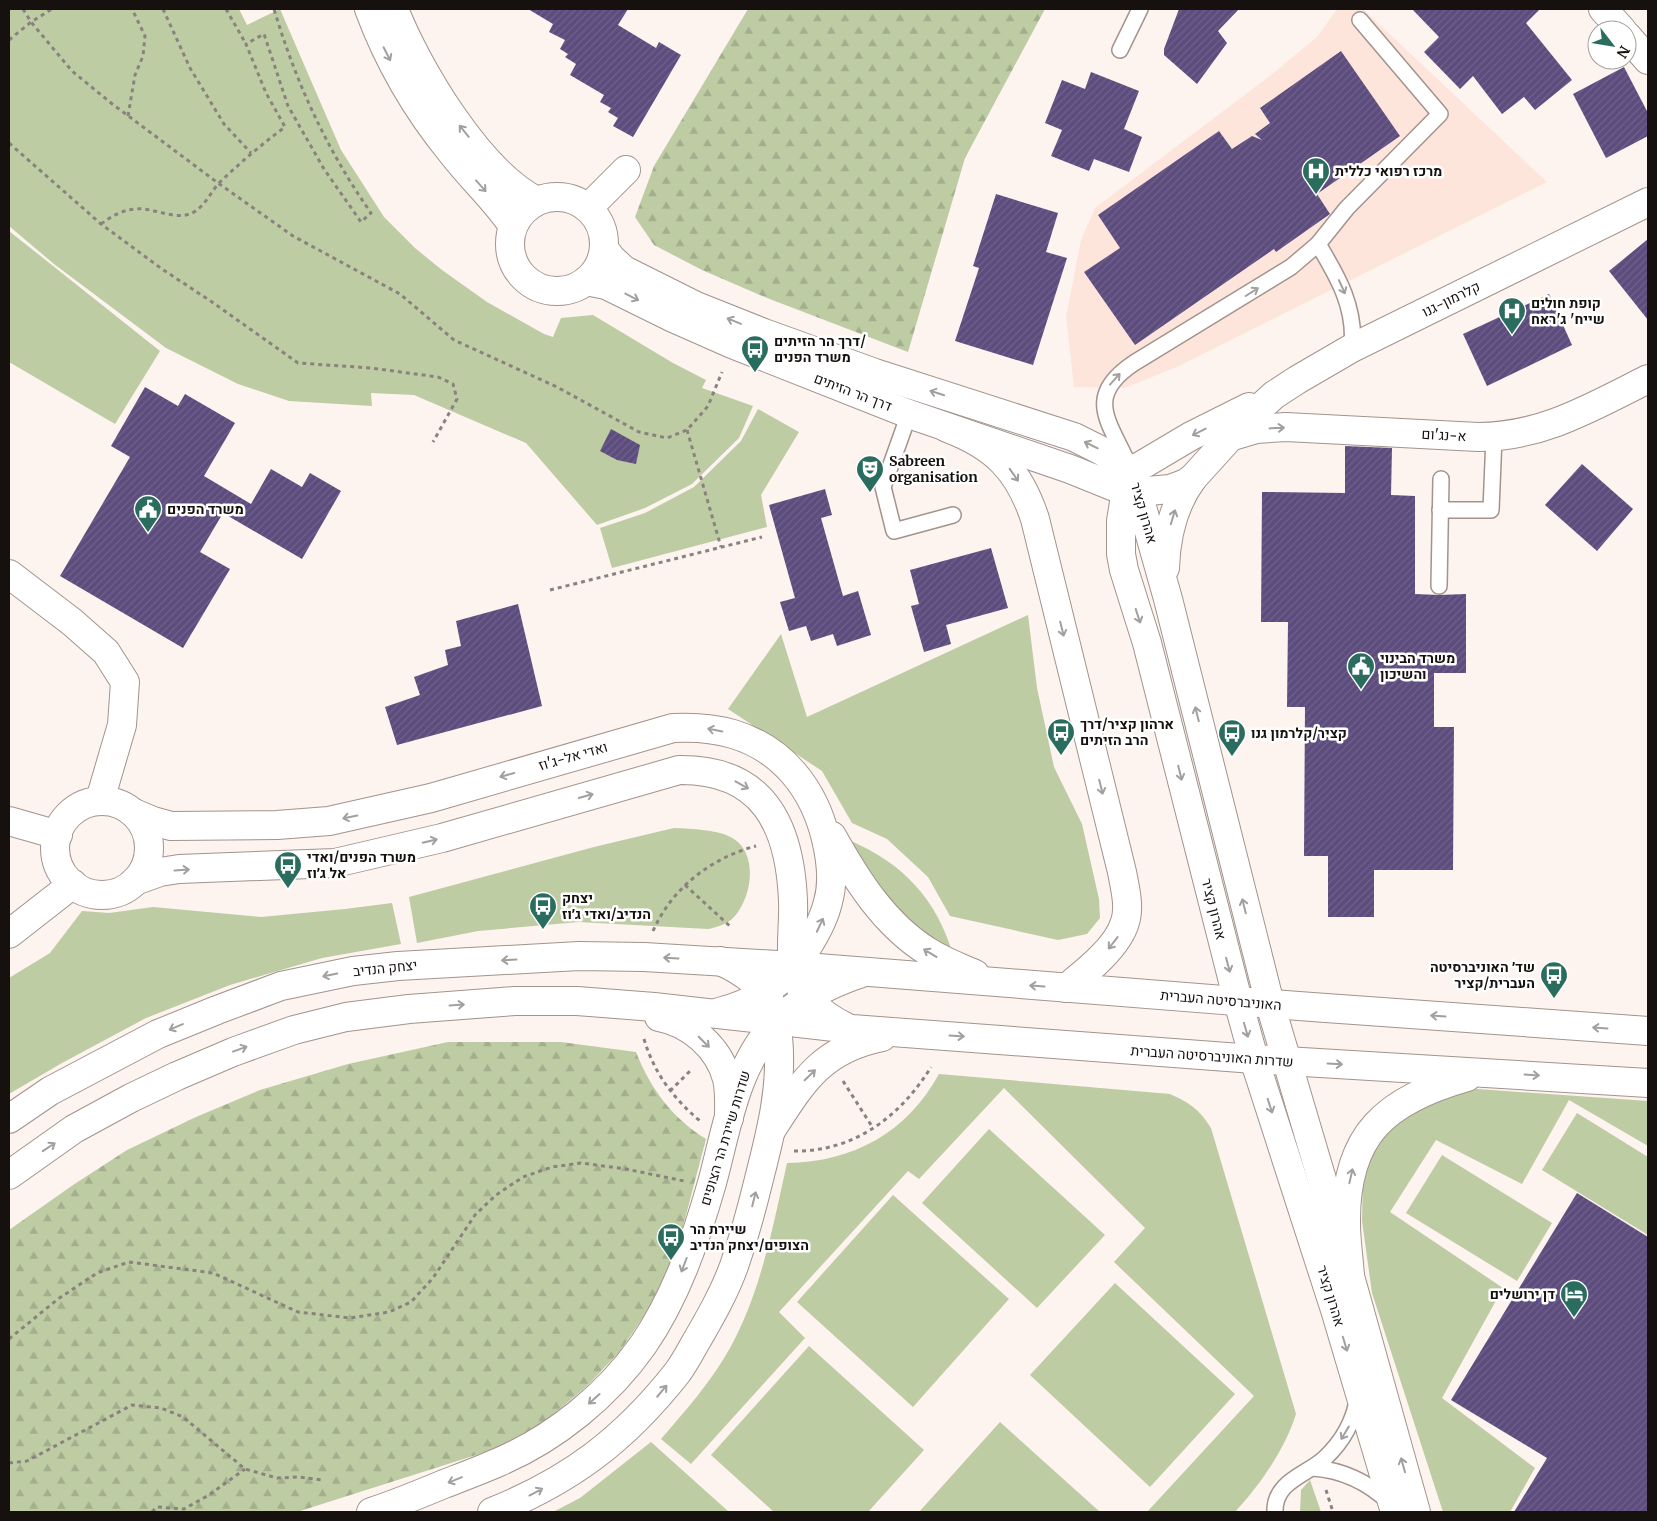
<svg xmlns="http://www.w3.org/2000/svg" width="1657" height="1521" font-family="Merriweather,Heebo,serif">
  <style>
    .built { fill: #fee5dc }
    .green { fill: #becca4 }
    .forest { fill: url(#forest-firs) }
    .building { fill: url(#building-hatch) }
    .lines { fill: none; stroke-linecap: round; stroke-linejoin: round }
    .service-casing { stroke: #a2938d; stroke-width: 18 }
    .minor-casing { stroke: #a2938d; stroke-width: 30 }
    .tertiary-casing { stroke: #a2938d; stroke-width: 30 }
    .secondary-casing { stroke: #a2938d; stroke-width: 30 }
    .path { stroke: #8a827f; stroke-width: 3; stroke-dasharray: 4 4; stroke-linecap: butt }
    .service { stroke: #fff; stroke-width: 15 }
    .minor { stroke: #fff; stroke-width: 28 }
    .tertiary { stroke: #fff; stroke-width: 28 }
    .secondary { stroke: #fff; stroke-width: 28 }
    .oneway { stroke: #a2a09f }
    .labels { text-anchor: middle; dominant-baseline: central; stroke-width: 5; stroke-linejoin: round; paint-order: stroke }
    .poi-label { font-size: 14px; font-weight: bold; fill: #16110f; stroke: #fff; text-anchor: start }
    .street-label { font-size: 14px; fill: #16110f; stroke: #fff }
  </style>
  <defs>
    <pattern id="forest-firs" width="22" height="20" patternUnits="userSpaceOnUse" patternTransform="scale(1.25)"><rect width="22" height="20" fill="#becca4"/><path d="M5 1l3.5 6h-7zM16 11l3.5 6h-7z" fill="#a3ae8c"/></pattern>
    <pattern id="building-hatch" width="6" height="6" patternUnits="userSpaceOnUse" patternTransform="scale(1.25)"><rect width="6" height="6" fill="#5d4c7e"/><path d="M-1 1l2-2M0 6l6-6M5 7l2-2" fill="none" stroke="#6f6289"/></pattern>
  </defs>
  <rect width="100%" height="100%" fill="#fdf3ef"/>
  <path class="built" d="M1337 9H1363L1547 182 1179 366 1125 388 1074 387 1066 317 1081 240 1095 208 1271 75 1317 37Z"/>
  <g class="green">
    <path d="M9 9H239L247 25 280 9 341 150 384 217 415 248 442 270 487 302 544 334 553 337 561 318 593 315 673 363 706 380 702 388 753 406 739 438 692 484 645 508 597 525 526 443 414 395 371 393 372 406 289 401 238 384 166 348 54 264 9 226Z"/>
    <path d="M9 231 160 351 115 424 9 362Z"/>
    <path d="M758 409 799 432 761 495 767 527 612 568 600 528 645 513 694 487 741 441Z"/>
    <path d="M1028 615 1037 688 1054 767 1082 824 1099 899 1100 918 1087 934 1058 940 950 916 928 877 887 839 852 823 822 771 728 709 781 634 807 717Z"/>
    <path d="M674 828C691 829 719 829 734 839 758 855 752 896 735 916 728 924 718 927 708 929L579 922 478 931 417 943 409 897 594 847Z"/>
    <path d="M849 840C904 864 937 899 954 958L893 913Z"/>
    <path d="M392 903 401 944 322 958 230 985 146 1018 62 1063 9 1094V978L50 953 82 911 109 913 153 907 261 917 345 909Z"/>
    <path d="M939 1074 1170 1094C1190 1103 1199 1109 1211 1128L1296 1414C1285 1449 1260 1485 1235 1512H1147L1254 1396 1114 1262 1145 1228 1004 1088 919 1179 908 1171 779 1312 805 1338 691 1464 661 1439C686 1410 711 1382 730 1348 761 1292 773 1226 787 1163 854 1162 907 1132 939 1074Z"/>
    <path d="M1464 1088 1648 1101V1146L1569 1100 1522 1184 1436 1140 1390 1212 1503 1288 1442 1398 1535 1468 1510 1512H1443L1372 1293 1362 1221 1363 1177 1373 1148 1397 1120Z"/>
    <path d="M1577 1113 1648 1157V1235L1542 1170Z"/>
    <path d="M989 1129 1105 1235 1037 1308 922 1203Z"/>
    <path d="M1442 1155 1552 1223 1517 1281 1406 1213Z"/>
    <path d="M893 1195 1009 1299 913 1407 797 1302Z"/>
    <path d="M1115 1283 1235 1394 1150 1487 1030 1375Z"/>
    <path d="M809 1346 924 1450 868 1512H774L711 1455Z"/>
    <path d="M1000 1422 1100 1512H919Z"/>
    <path d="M651 1442 729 1512H553L580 1498Z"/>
    <path d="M1310 1480 1321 1512H1300L1301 1490Z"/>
  </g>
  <g class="forest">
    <path d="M748 9H1045L965 158 908 352 767 298 702 270 654 245 635 217 654 166Z"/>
    <path d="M448 1042H561L636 1052C650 1088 672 1118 706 1139L676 1253 654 1301 620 1351 586 1387 545 1421 495 1449 297 1512H9V1230L73 1185 127 1150 196 1117 260 1090 348 1064Z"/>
  </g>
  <g class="building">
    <path d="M528 9H628L618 25 656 48 659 42 681 55 633 137 613 126 618 118 608 112 611 108 600 102 604 95 570 75 576 64 565 57 568 54 560 49 565 40 549 32 553 24Z"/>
    <path d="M1179 9H1239L1218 31 1227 43 1197 84 1164 55V49Z"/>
    <path d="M1412 9H1540L1526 23 1572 80 1535 110 1524 97 1502 114 1473 76 1460 89 1424 52 1439 37Z"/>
    <path d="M1341 51 1400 136 1317 194 1330 214 1276 252 1274 249 1135 345 1084 272 1120 248 1098 215 1219 131 1232 149 1252 136 1262 140 1255 134 1270 123 1260 108Z"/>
    <path d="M1624 67 1648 113V136L1606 158 1573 94Z"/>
    <path d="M1091 72 1139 91 1124 129 1142 137 1129 172 1094 159 1089 171 1051 156 1062 130 1045 123 1062 80 1085 89Z"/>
    <path d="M996 194 1058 213 1046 252 1067 258 1033 365 955 341 979 268 973 266Z"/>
    <path d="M1648 239V320L1609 271Z"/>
    <path d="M1549 294 1572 345 1487 386 1463 334Z"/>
    <path d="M145 387 178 406 185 394 235 423 204 476 251 504 271 469 302 487 310 473 341 491 302 559 223 513 200 552 230 569 183 648 60 576 130 457 111 446Z"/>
    <path d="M611 429 640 445 636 464 617 460 600 451Z"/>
    <path d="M1345 446 1392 448 1391 495 1415 496V594L1439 595 1466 594V673H1434V727H1454L1453 870H1374V917H1328V856H1304L1305 707H1287L1288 622H1261L1262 492 1345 493Z"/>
    <path d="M1582 464 1633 509 1597 551 1545 505Z"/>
    <path d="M825 489 832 515 821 518 843 596 858 591 871 635 837 646 833 634 811 641 806 626 789 631 780 602 795 598 769 505Z"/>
    <path d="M991 548 1008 608 946 625 951 644 924 652 911 606 919 604 910 570Z"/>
    <path d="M518 604 542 706 397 745 385 707 420 695 414 677 448 665 445 650 461 646 456 621Z"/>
    <path d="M1577 1193 1648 1237V1512H1514L1547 1458 1451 1400Z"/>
  </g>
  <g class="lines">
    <g class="service-casing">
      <g id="service">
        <path d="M1120 50 1140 9"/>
        <path d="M1318 244C1338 277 1356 308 1352 348"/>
        <path d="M909 414 883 487 894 531 953 515"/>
        <path d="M1129 466C1110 422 1083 397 1134 363L1291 267 1318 244 1347 208 1440 114 1360 20"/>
        <path d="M1440 510H1491L1494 437"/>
        <path d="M1439 586 1441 479"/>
        <path d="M1313 1468C1342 1470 1369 1483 1390 1503"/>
        <path d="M1275 1512C1274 1481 1307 1475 1325 1458 1342 1442 1354 1421 1358 1397"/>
      </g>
    </g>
    <g class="minor-casing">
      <g id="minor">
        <path d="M1603 9 1622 30"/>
        <path d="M1627 36 1648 60"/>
        <path d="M588 208 626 170"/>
        <path d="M1229 437 1256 429 1286 427 1478 437C1542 437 1592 407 1648 379"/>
        <path d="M9 574 72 622 106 652 125 682 122 725 100 800"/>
        <path d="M9 934 73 884"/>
      </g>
    </g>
    <g class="tertiary-casing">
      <g id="tertiary">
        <path d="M369 9C389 63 415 108 452 153 471 178 495 199 513 226"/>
        <path d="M394 9C417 68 479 172 537 201"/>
        <circle cx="557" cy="244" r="47"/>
        <path d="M604 248 611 258 624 270 696 306 764 333 875 373 1074 437 1102 451 1132 471"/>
        <path d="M586 281 606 285 673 318 732 344 909 414 1070 469 1117 488 1137 492 1170 489 1186 483 1193 478 1241 425 1274 395 1297 380 1352 348 1648 202"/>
        <path d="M1132 471 1126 490 1121 521V554L1124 570 1147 643 1238 1001 1254 1059 1336 1313 1395 1512"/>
        <path d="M1132 471 1191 436 1249 407"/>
        <path d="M1133 475 1168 599 1270 1004 1339 1237 1416 1512"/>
        <path d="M1165 568C1166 536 1173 505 1193 478"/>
        <path d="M371 1512C396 1504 420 1494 444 1484 462 1477 481 1470 499 1462 555 1438 608 1395 643 1345 676 1297 696 1239 712 1183 727 1128 735 1065 777 1022 800 998 834 982 865 972"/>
        <path d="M492 1512C571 1480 624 1440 677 1373 683 1365 688 1356 693 1347 708 1321 724 1294 734 1266 744 1237 752 1208 759 1179 771 1132 783 1086 778 1037 778 1028 777 1019 774 1011 765 986 743 971 720 961"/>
      </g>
    </g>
    <g class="secondary-casing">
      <g id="secondary">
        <path d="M947 428C995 446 1019 470 1035 519L1122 872C1125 888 1130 907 1125 922 1118 947 1086 972 1066 988"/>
        <circle cx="102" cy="848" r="47"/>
        <path d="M134 813 153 821 171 826 277 825 329 821 431 798 673 728C693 727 713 728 733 734 783 749 814 789 826 839 831 860 834 881 828 902 823 923 812 941 799 959 778 987 753 1004 719 1012"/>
        <path d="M9 821 58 835"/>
        <path d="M832 836C856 879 884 924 927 951 942 961 959 967 975 974"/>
        <path d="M135 881 160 872 179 869 335 863 442 838 679 770C763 769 790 825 793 901 794 922 790 945 793 966 798 995 821 1015 846 1027"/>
        <path d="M659 1017C691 1023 719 1048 727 1079 730 1092 729 1105 729 1118"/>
        <path d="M9 1119 50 1091 158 1034 217 1010 281 986 353 971 398 966 579 956 644 957 793 966 1312 1007 1648 1031"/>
        <path d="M772 1129C803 1081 822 1049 882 1037"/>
        <path d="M9 1175 74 1129 131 1098 177 1076 233 1052 294 1030 346 1017 409 1009 515 1001H577L654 1007 852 1029 1254 1059 1648 1083"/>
        <path d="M1350 1277C1349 1259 1346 1241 1346 1223 1345 1134 1386 1100 1467 1077"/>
      </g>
    </g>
    <g class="path">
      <path d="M23 9 31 22 72 71 111 103 218 183 293 236 400 294 454 340 557 387 639 432 667 438 687 430 708 406 722 372"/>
      <path d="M163 9 190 68 224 124 251 153"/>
      <path d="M226 9 246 44"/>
      <path d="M9 40 31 22 52 9"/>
      <path d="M128 116 135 75 143 56 145 36 132 9"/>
      <path d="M9 143 101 224 162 269 212 302 298 363 371 368 438 377 453 384 457 399 433 442"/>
      <path d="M101 224C112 216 122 210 136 209 153 207 175 221 192 213 205 207 211 191 220 182 241 162 262 144 285 127L266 93 246 44 264 34 288 106 324 169 361 222 371 213C327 150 296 83 274 9"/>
      <path d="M687 430 721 547"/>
      <path d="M550 590 762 537"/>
      <path d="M685 885 732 928"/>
      <path d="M653 931C672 888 711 858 756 846"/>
      <path d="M644 1039C654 1073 673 1098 700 1121"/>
      <path d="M843 1081 873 1128"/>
      <path d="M670 1091 691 1070"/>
      <path d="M794 1151C854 1152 901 1116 931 1067"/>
      <path d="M9 1339 58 1299 97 1273 129 1262 213 1273 298 1312 350 1318 389 1312 411 1302 433 1278 475 1215 496 1195 523 1177 552 1167 581 1163 626 1169 684 1181"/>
      <path d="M9 1463 27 1461 132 1405 161 1408 183 1417 245 1469 277 1478 299 1477 322 1480"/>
      <path d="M1326 1490 1333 1512"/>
      <path d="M152 1512 157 1507 184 1509 209 1495 245 1469"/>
    </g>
    <use href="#service" class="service"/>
    <use href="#minor" class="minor"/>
    <use href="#tertiary" class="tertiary"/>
    <use href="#secondary" class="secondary"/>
  </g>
  <defs><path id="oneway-shaft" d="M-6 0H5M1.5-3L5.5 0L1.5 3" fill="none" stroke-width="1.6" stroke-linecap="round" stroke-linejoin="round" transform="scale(1.25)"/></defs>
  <g class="oneway">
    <use href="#oneway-shaft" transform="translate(387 54) rotate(63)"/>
    <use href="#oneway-shaft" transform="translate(464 131) rotate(-129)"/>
    <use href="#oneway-shaft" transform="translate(481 186) rotate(48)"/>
    <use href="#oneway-shaft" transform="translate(1342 287) rotate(66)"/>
    <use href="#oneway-shaft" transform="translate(1252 292) rotate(-32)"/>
    <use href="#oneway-shaft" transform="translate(632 297) rotate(27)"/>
    <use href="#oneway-shaft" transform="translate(734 321) rotate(-158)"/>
    <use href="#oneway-shaft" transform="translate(1115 379) rotate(-48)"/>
    <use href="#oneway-shaft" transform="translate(937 393) rotate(-162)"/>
    <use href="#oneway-shaft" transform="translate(1277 428) rotate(-3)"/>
    <use href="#oneway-shaft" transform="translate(1199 432) rotate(153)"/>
    <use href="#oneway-shaft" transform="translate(1091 445) rotate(-154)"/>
    <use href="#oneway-shaft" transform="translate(1014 475) rotate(55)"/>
    <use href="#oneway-shaft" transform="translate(1173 517) rotate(-73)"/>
    <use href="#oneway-shaft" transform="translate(1138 616) rotate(72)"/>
    <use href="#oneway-shaft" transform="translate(1062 629) rotate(76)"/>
    <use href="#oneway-shaft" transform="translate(1197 714) rotate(-104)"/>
    <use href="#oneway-shaft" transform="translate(715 730) rotate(-169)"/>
    <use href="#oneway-shaft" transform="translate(1180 773) rotate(76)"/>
    <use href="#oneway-shaft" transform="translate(507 775) rotate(164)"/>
    <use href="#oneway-shaft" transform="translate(742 785) rotate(29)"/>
    <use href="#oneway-shaft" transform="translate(1101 787) rotate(76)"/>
    <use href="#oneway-shaft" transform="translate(586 796) rotate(-16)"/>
    <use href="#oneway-shaft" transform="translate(350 817) rotate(168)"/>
    <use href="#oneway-shaft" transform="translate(430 841) rotate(-14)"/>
    <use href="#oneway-shaft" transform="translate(182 870) rotate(-4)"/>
    <use href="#oneway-shaft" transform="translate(1244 906) rotate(-104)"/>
    <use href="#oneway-shaft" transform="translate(820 925) rotate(-65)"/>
    <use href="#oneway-shaft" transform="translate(1113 943) rotate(128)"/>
    <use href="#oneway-shaft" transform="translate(930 953) rotate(-149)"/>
    <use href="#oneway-shaft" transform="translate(671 958) rotate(-177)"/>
    <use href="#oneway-shaft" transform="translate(509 960) rotate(177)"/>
    <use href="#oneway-shaft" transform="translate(1228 965) rotate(75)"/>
    <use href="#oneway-shaft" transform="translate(330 975) rotate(168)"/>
    <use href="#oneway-shaft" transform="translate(1037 986) rotate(-176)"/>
    <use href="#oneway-shaft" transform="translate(457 1005) rotate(-4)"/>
    <use href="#oneway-shaft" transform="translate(1438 1016) rotate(-176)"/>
    <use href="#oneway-shaft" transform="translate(176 1027) rotate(157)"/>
    <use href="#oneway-shaft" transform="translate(1600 1028) rotate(-176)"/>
    <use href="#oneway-shaft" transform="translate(1246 1030) rotate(74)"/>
    <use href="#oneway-shaft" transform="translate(957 1036) rotate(4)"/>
    <use href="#oneway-shaft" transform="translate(704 1042) rotate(45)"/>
    <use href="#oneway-shaft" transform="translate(240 1049) rotate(-20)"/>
    <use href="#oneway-shaft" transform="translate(1335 1064) rotate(3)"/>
    <use href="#oneway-shaft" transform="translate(810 1075) rotate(-44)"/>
    <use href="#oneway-shaft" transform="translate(1532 1075) rotate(4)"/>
    <use href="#oneway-shaft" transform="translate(1270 1106) rotate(72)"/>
    <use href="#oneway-shaft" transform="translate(49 1147) rotate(-34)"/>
    <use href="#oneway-shaft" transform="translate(1351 1176) rotate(-77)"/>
    <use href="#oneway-shaft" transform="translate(754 1199) rotate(-76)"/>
    <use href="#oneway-shaft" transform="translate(684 1265) rotate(111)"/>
    <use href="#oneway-shaft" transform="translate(1345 1344) rotate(73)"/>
    <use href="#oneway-shaft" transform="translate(662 1391) rotate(-50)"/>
    <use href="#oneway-shaft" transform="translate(594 1399) rotate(138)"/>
    <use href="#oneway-shaft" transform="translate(1345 1433) rotate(121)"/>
    <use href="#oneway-shaft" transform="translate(1403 1465) rotate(-106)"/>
    <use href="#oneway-shaft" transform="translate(455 1480) rotate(158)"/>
    <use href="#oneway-shaft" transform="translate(536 1492) rotate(-28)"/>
  </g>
  <defs>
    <g id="hospital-pin" transform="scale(1.4375)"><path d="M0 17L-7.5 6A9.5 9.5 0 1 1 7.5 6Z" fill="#2a6d5e" stroke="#fff"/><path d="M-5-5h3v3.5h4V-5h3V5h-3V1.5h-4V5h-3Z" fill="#fff"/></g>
    <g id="bus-pin" transform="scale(1.4375)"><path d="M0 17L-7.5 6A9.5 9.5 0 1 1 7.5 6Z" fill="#2a6d5e" stroke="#fff"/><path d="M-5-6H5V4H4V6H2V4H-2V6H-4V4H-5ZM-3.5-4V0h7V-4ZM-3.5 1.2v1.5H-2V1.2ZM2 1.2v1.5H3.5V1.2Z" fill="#fff"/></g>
    <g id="theatre-pin" transform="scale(1.4375)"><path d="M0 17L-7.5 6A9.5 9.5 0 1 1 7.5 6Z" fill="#2a6d5e" stroke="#fff"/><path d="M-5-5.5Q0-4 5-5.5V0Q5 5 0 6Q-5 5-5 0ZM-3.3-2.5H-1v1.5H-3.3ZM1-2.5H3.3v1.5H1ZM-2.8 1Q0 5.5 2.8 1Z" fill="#fff"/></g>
    <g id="civic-pin" transform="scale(1.4375)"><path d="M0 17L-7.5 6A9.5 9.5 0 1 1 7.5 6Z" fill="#2a6d5e" stroke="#fff"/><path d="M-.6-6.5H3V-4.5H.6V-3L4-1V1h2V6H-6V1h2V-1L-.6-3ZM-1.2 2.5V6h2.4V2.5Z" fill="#fff"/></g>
    <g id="hotel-pin" transform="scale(1.4375)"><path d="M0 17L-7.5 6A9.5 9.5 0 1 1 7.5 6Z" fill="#2a6d5e" stroke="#fff"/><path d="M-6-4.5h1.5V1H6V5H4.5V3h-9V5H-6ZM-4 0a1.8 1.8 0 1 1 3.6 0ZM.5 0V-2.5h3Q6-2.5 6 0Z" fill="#fff"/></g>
  </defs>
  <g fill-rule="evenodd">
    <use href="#hospital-pin" x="1316" y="171"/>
    <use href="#hospital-pin" x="1512" y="311"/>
    <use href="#bus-pin" x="755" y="349"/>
    <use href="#theatre-pin" x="870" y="469"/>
    <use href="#civic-pin" x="148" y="509"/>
    <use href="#civic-pin" x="1361" y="666"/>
    <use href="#bus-pin" x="1061" y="732"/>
    <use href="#bus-pin" x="1232" y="733"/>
    <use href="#bus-pin" x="288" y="865"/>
    <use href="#bus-pin" x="543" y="906"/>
    <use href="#bus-pin" x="1554" y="975"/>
    <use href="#bus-pin" x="671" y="1237"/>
    <use href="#hotel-pin" x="1574" y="1294"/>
  </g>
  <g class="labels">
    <g class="poi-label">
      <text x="1335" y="171">מרכז רפואי כללית</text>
      <text x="1531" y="303">קופת חולים<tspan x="1531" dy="16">שייח' ג'ראח</tspan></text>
      <text x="774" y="341">דרך הר הזיתים/<tspan x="774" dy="16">משרד הפנים</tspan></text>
      <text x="889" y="461">Sabreen<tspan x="889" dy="16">organisation</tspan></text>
      <text x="167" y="509">משרד הפנים</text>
      <text x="1380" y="658">משרד הבינוי<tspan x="1380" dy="16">והשיכון</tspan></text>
      <text x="1080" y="724">ארהון קציר/דרך<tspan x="1080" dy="16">הרב הזיתים</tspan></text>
      <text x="1251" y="733">קציר/קלרמון גנו</text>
      <text x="307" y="857">משרד הפנים/ואדי<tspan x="307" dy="16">אל ג׳וז</tspan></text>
      <text x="562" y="898">יצחק<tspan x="562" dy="16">הנדיב/ואדי ג׳וז</tspan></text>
      <text x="1535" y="967" text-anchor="end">שד׳ האוניברסיטה<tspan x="1535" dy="16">העברית/קציר</tspan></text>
      <text x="690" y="1229">שיירת הר<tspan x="690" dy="16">הצופים/יצחק הנדיב</tspan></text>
      <text x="1555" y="1294" text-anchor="end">דן ירושלים</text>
    </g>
    <g class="street-label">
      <text transform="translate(1451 299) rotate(-26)">קלרמון-גנו</text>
      <text transform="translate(853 392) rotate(21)">דרך הר הזיתים</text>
      <text transform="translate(1444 435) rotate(3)">א-נג'ום</text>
      <text transform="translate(1144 513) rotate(74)">אהרון קציר</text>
      <text transform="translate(573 756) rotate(-16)">ואדי אל-ג'וז</text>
      <text transform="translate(1214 909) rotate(76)">אהרון קציר</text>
      <text transform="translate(385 968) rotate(-6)">יצחק הנדיב</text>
      <text transform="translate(1221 1000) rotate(5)">האוניברסיטה העברית</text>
      <text transform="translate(1212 1056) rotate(4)">שדרות האוניברסיטה העברית</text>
      <text transform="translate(725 1138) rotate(-73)">שדרות שיירת הר הצופים</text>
      <text transform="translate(1331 1296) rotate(73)">אהרון קציר</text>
    </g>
  </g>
  <rect width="1657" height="1521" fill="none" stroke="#16110f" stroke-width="20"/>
  <g transform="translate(1612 45) rotate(121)"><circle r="24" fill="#ffffff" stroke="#a2a09f"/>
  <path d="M0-4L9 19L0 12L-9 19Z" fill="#2a6d5e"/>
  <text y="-8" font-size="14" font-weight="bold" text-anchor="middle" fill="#16110f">N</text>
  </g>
</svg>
